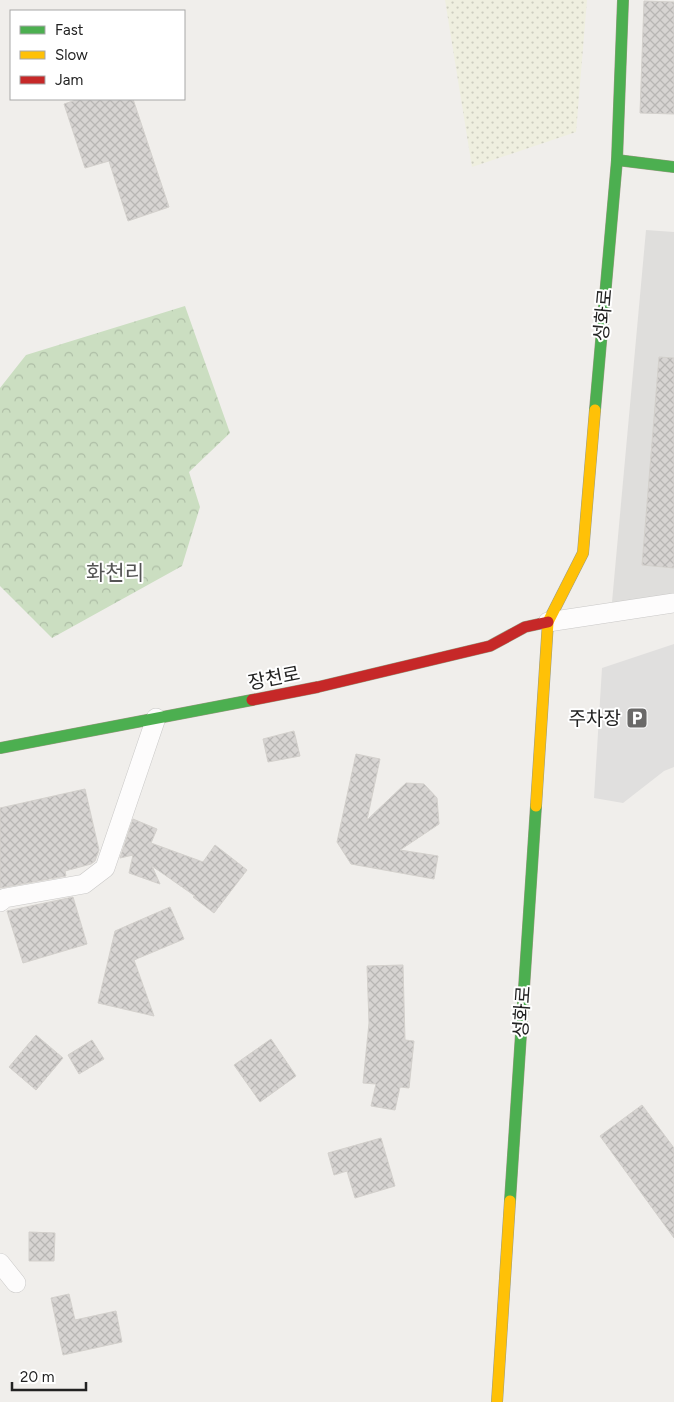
<svg xmlns="http://www.w3.org/2000/svg" width="674" height="1402" font-family="Figtree,'Noto Sans KR',sans-serif">
  <style>
    .residential { fill: #dfdedc }
    .farmland { fill: url(#farmland-dots) }
    .forest { fill: url(#forest-crowns) }
    .parking { fill: #e0dfde }
    .building { fill: url(#building-cross-hatch); stroke: #d3d0cc }
    .lines { fill: none; stroke-linecap: round; stroke-linejoin: round }
    .street-casing { stroke: #c9c8c7; stroke-width: 20 }
    .fast-casing { stroke: #999a82; stroke-width: 12 }
    .slow-casing { stroke: #999a82; stroke-width: 12 }
    .jam-casing { stroke: #999a82; stroke-width: 12 }
    .street { stroke: #fdfcfc; stroke-width: 19 }
    .fast { stroke: #4caf50; stroke-width: 11 }
    .slow { stroke: #ffc107; stroke-width: 11 }
    .jam { stroke: #c62828; stroke-width: 11 }
    .labels { text-anchor: middle; dominant-baseline: central; stroke-width: 4; stroke-linejoin: round; paint-order: stroke }
    .street-label { font-size: 19px; fill: #222; stroke: #fff }
    .poi-label { font-size: 19px; fill: #222; stroke: #fff; text-anchor: end }
    .quarter-label { font-size: 21px; fill: #555; stroke: #fff }
  </style>
  <defs>
    <pattern id="farmland-dots" width="8" height="8" patternUnits="userSpaceOnUse" patternTransform="scale(1.25)"><rect width="8" height="8" fill="#efefdf"/><path d="M2 2h.1M6 6h.1" fill="none" stroke="#cdcdbf" stroke-width="1.8" stroke-linecap="round"/></pattern>
    <pattern id="forest-crowns" width="20" height="18" patternUnits="userSpaceOnUse" patternTransform="scale(1.25)"><rect width="20" height="18" fill="#cbdec1"/><path d="M2 6a3 3 0 1 1 6 0M12 15a3 3 0 1 1 6 0" fill="none" stroke="#aebea6"/></pattern>
    <pattern id="building-cross-hatch" width="8" height="8" patternUnits="userSpaceOnUse" patternTransform="scale(1.25)"><rect width="8" height="8" fill="#d7d4d2"/><path d="M0 0l8 8M0 8l8-8" fill="none" stroke="#b8b6b4"/></pattern>
  </defs>
  <rect width="100%" height="100%" fill="#f0eeeb"/>
  <path class="residential" d="M646 230 674 232V600L612 602Z"/>
  <path class="farmland" d="M445 0H587L576 132 472 167Z"/>
  <path class="forest" d="M185 306 230 433 189 472 200 507 182 566 52 638 0 586V388L26 355Z"/>
  <path class="parking" d="M674 644V767L664 771 623 803 594 798 602 668Z"/>
  <g class="building">
    <path d="M644 1 674 2V114L640 113Z"/>
    <path d="M79 99H133L169 207 128 221 109 161 85 168 64 104Z"/>
    <path d="M659 357 674 358V568L642 565Z"/>
    <path d="M294 731 300 756 268 762 263 739Z"/>
    <path d="M356 754 380 759 367 820 406 783 424 784 437 798 439 824 400 850 438 856 434 879 351 864 337 842Z"/>
    <path d="M85 789 99 850 95 861 91 864 65 871 66 876 0 888V808Z"/>
    <path d="M133 819 157 829 151 843 203 862 215 845 247 870 214 913 193 897 195 896 152 866 160 884 129 873 133 855 120 858Z"/>
    <path d="M73 897 87 944 23 963 7 911Z"/>
    <path d="M170 907 184 939 134 960 154 1016 98 1003 115 931Z"/>
    <path d="M403 965 405 1040 414 1041 409 1088 400 1087 395 1110 371 1106 376 1084 363 1083 369 1023 367 966Z"/>
    <path d="M36 1035 63 1058 36 1090 9 1067Z"/>
    <path d="M271 1039 296 1076 260 1102 234 1065Z"/>
    <path d="M92 1040 104 1059 79 1074 68 1055Z"/>
    <path d="M642 1105 674 1148V1238L600 1136Z"/>
    <path d="M381 1138 395 1186 355 1198 347 1171 334 1175 328 1153Z"/>
    <path d="M29 1232 55 1233 54 1261H29Z"/>
    <path d="M69 1294 75 1320 116 1311 122 1342 63 1355 51 1298Z"/>
  </g>
  <g class="lines">
    <g class="street-casing">
      <g id="street">
        <path d="M548 622 674 603"/>
        <path d="M0 902 5 898 84 884 105 868 156 718"/>
        <path d="M0 1263 16 1283"/>
      </g>
    </g>
    <g class="fast-casing">
      <g id="fast">
        <path d="M617 160 674 167"/>
        <path d="M595 410 617 160 623 0"/>
        <path d="M0 748 252 700"/>
        <path d="M510 1201 536 806"/>
      </g>
    </g>
    <g class="slow-casing">
      <g id="slow">
        <path d="M536 806 548 622 583 553 595 410"/>
        <path d="M497 1402 510 1201"/>
      </g>
    </g>
    <g class="jam-casing">
      <path id="jam" d="M252 700 318 687 490 646 525 627 548 622"/>
    </g>
    <use href="#street" class="street"/>
    <use href="#fast" class="fast"/>
    <use href="#slow" class="slow"/>
    <use href="#jam" class="jam"/>
  </g>
  <defs>
    <g id="parking-square" transform="scale(1.125)"><rect x="-9" y="-9" width="18" height="18" rx="4" fill="#6a6968" stroke="#fff"/><path d="M-3.5-5.5H1a3.5 3.5 0 0 1 0 7H-1V5.5H-3.5ZM-1-3.4V-.6H.8a1.4 1.4 0 0 0 0-2.8Z" fill="#fff"/></g>
  </defs>
  <g fill-rule="evenodd">
    <use href="#parking-square" x="637" y="718"/>
  </g>
  <g class="labels">
    <g class="street-label">
      <text transform="translate(603 315) rotate(-85)">성화로</text>
      <text transform="translate(274 678) rotate(-11)">장천로</text>
      <text transform="translate(522 1012) rotate(-86)">성화로</text>
    </g>
    <g class="poi-label">
      <text x="621" y="718">주차장</text>
    </g>
    <g class="quarter-label">
      <text x="115" y="572">화천리</text>
    </g>
  </g>
  <rect x="10" y="10" width="175" height="90" fill="#ffffff" stroke="#a7a7a7"/>
  <rect x="20" y="26" width="25" height="8" fill="#4caf50" stroke="#a7a7a7"/>
  <text x="55" y="35" font-size="15" fill="#222222">Fast</text>
  <rect x="20" y="51" width="25" height="8" fill="#ffc107" stroke="#a7a7a7"/>
  <text x="55" y="60" font-size="15" fill="#222222">Slow</text>
  <rect x="20" y="76" width="25" height="8" fill="#c62828" stroke="#a7a7a7"/>
  <text x="55" y="85" font-size="15" fill="#222222">Jam</text>
  <path d="M12 1382v8h74v-8" fill="none" stroke="#222222" stroke-width="2.5"/>
  <text x="20" y="1382" font-size="15" fill="#222222" stroke="#ffffff" stroke-width="4" paint-order="stroke">20 m</text>
</svg>
